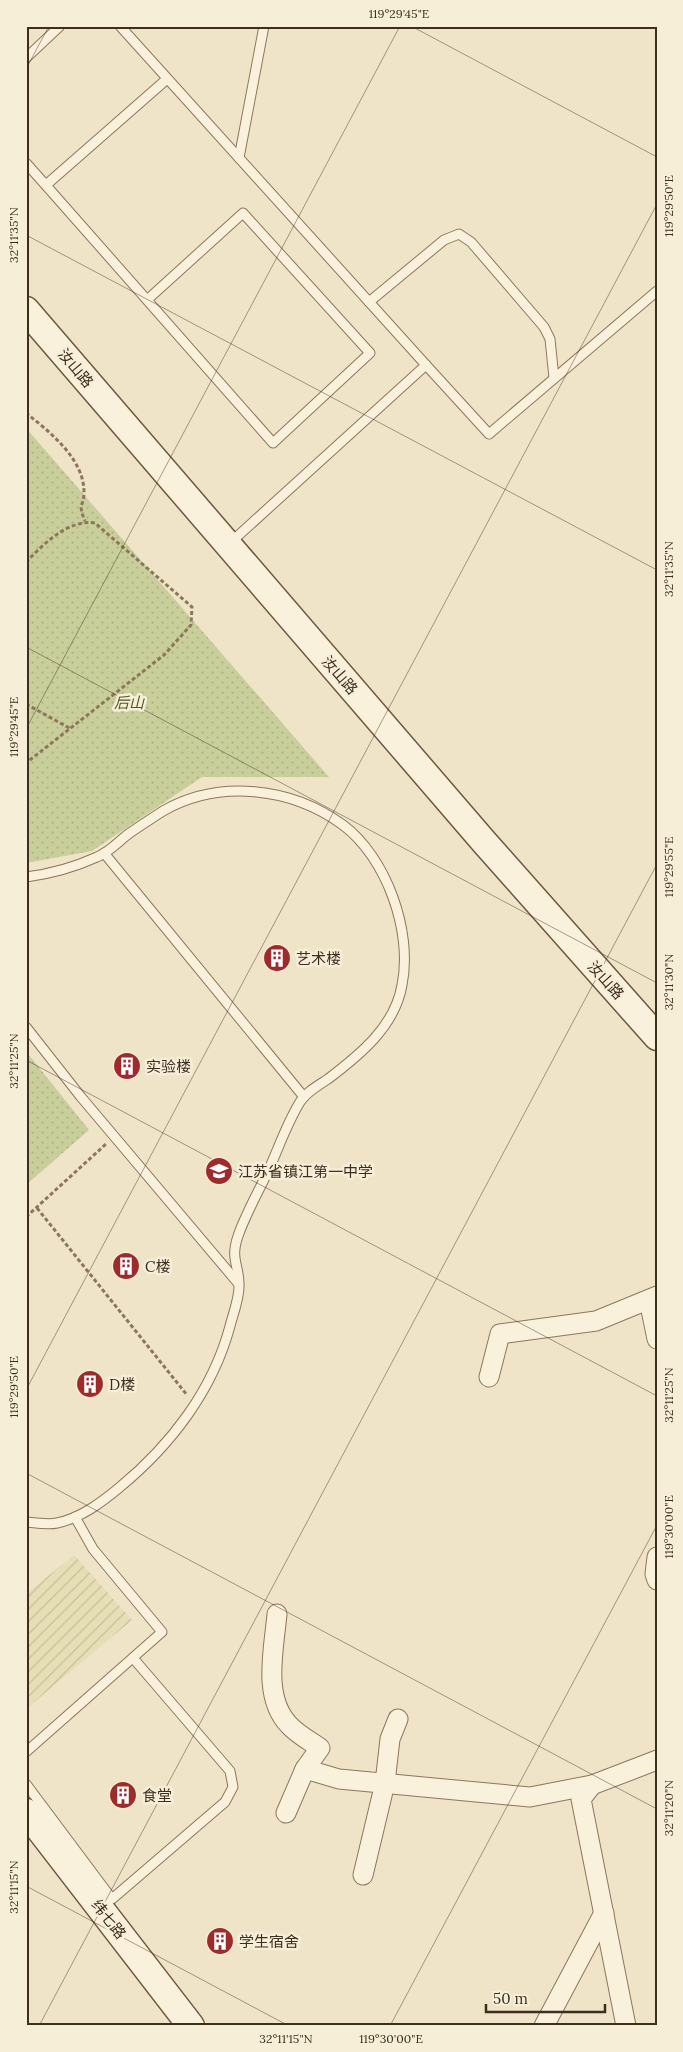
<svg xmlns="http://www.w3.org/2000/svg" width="683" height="2052" font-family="Lora,'Noto Sans SC',serif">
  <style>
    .farmland { fill: url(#farmland-furrows) }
    .park { fill: url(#park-dots) }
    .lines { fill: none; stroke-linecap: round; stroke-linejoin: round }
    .lane-casing { stroke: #8d765c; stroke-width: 11 }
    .street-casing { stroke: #8d765c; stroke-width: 21 }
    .secondary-casing { stroke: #6f573f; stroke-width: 29 }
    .path { stroke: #8d765c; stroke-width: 3; stroke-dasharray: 4 2.5; stroke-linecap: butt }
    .lane { stroke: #faf1dc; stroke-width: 9 }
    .street { stroke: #faf1dc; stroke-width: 19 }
    .secondary { stroke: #faf1dc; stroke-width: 26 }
    .ticks { fill: none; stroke: #3d2e20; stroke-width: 1; stroke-opacity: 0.45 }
    .labels { text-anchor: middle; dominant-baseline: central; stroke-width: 5; stroke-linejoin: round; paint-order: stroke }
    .street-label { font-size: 15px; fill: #3d2e20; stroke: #f7eed8 }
    .park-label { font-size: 15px; font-style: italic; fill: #4d5a26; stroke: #f7eed8 }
    .poi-label { font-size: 15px; fill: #3d2e20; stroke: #f7eed8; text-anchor: start }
    .neatline { fill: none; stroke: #3d2e20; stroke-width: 2 }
    .ticks-label { font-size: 12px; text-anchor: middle; fill: #3d2e20 }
  </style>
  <defs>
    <pattern id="farmland-furrows" width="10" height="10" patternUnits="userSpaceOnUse" patternTransform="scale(1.25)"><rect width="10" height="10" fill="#e6deb5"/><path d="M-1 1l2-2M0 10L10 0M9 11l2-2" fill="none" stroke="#c6bf9b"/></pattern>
    <pattern id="park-dots" width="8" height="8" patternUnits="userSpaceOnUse" patternTransform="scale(1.25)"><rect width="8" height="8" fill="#c9cf9b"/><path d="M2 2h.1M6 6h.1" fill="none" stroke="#aeb285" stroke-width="1.8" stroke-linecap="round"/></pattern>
  </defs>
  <rect width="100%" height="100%" fill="#f0e4c8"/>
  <path class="farmland" d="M74 1555 132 1620 26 1709V1594Z"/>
  <g class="park">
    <path d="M26 428 329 777H202L92 851 26 863Z"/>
    <path d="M29 1055 89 1130 26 1185V1057Z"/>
  </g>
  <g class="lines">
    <g class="lane-casing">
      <g id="lane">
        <path d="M120 26 426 365"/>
        <path d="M26 58 60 26"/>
        <path d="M239 158 264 26"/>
        <path d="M26 163C109 256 191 350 273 443L370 353 243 213 147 300"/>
        <path d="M46 185 167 79"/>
        <path d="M369 302 444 240 459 234 471 242 544 327 550 339 554 378"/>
        <path d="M230 543 426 365 489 434 657 291"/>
        <path d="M104 853 304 1097"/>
        <path d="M26 877C50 874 75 867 97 857 109 852 117 843 127 835 138 827 151 819 163 811 219 779 291 787 343 825 386 857 413 931 402 985 395 1026 361 1054 328 1079 319 1085 306 1092 300 1102 287 1123 279 1147 269 1169 259 1191 246 1213 238 1236 230 1259 239 1265 239 1284 240 1297 233 1314 230 1326 213 1390 171 1445 120 1487 102 1502 81 1518 57 1523 48 1525 36 1523 26 1522"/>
        <path d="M26 1027 81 1097 238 1283"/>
        <path d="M26 1752 162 1632 93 1549 75 1517"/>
        <path d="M26 1784 112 1899 225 1802 233 1787 230 1771 133 1658"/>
      </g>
    </g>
    <g class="street-casing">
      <g id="street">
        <path d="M649 1300 657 1339"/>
        <path d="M489 1377 500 1334 596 1321 657 1296"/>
        <path d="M657 1557 655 1574 657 1580"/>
        <path d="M277 1614C274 1649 262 1697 289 1725 297 1734 310 1741 320 1748L305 1769"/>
        <path d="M286 1813 305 1769 339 1779 530 1797 592 1785"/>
        <path d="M363 1875 385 1783 390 1739 398 1719"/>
        <path d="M544 2026 604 1913"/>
        <path d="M626 2026 581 1799 592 1785 657 1760"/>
      </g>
    </g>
    <g class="secondary-casing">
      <g id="secondary">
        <path d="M26 310 485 843 657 1037"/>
        <path d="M26 1812 191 2026"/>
      </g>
    </g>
    <g class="path">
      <path d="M26 413C50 432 84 459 84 492 84 508 77 502 85 521"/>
      <path d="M26 562C44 544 68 519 95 523L192 607 191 625 164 655 26 763"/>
      <path d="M26 704 71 729"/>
      <path d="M37 1208 187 1395"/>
      <path d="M26 1217 106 1144"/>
    </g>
    <use href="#lane" class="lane"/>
    <use href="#street" class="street"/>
    <use href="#secondary" class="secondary"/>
  </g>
  <path class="ticks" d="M411 26 657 157M26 69 49 26M26 235 657 570M26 647 657 983M26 729 400 26M26 1060 657 1396M26 1390 657 204M26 1473 657 1809M26 1886 289 2026M39 2026 657 864M390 2026 657 1525"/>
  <defs>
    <g id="building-disc" transform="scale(1.4375)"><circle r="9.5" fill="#9e2a2b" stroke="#f7eed8"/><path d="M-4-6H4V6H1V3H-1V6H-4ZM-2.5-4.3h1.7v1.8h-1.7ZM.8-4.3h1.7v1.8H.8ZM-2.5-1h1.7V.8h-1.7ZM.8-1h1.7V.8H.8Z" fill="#fff"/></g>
    <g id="school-disc" transform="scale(1.4375)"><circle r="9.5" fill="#9e2a2b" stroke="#f7eed8"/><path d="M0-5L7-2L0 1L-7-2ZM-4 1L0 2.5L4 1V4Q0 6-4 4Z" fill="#fff"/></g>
  </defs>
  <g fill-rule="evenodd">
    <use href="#building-disc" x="277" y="958"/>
    <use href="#building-disc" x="127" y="1066"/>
    <use href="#school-disc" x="219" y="1171"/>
    <use href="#building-disc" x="126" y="1266"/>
    <use href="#building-disc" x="90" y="1384"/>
    <use href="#building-disc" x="123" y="1795"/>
    <use href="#building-disc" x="220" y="1941"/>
  </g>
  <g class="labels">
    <g class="street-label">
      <text transform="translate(76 368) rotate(50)">汝山路</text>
      <text transform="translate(340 675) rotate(49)">汝山路</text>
      <text transform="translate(606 980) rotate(48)">汝山路</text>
      <text transform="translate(109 1919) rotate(52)">纬七路</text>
    </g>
    <g class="park-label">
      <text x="129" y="702">后山</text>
    </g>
    <g class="poi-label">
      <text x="296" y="958">艺术楼</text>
      <text x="146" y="1066">实验楼</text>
      <text x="238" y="1171">江苏省镇江第一中学</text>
      <text x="145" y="1266">C楼</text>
      <text x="109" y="1384">D楼</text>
      <text x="142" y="1795">食堂</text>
      <text x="239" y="1941">学生宿舍</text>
    </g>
  </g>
  <rect width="683" height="2052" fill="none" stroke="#f7eed8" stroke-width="55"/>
  <path d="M486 2004v8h119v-8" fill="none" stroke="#3d2e20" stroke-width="2.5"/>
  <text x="493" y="2004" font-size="15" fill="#3d2e20" stroke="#f7eed8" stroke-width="4" paint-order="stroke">50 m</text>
  <rect x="28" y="28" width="628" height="1996" class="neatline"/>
  <g class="ticks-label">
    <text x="399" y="18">119°29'45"E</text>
    <text transform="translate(669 206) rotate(-90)" y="4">119°29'50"E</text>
    <text transform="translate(14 235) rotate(-90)" y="4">32°11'35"N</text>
    <text transform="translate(669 569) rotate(-90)" y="4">32°11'35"N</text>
    <text transform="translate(14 727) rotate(-90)" y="4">119°29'45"E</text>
    <text transform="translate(669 867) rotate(-90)" y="4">119°29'55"E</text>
    <text transform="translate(669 982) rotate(-90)" y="4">32°11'30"N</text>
    <text transform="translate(14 1061) rotate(-90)" y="4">32°11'25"N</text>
    <text transform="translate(14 1387) rotate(-90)" y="4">119°29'50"E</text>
    <text transform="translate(669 1395) rotate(-90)" y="4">32°11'25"N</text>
    <text transform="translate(669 1527) rotate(-90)" y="4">119°30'00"E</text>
    <text transform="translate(669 1808) rotate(-90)" y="4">32°11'20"N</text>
    <text transform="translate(14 1887) rotate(-90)" y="4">32°11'15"N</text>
    <text x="286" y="2043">32°11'15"N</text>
    <text x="391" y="2043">119°30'00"E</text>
  </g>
</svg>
